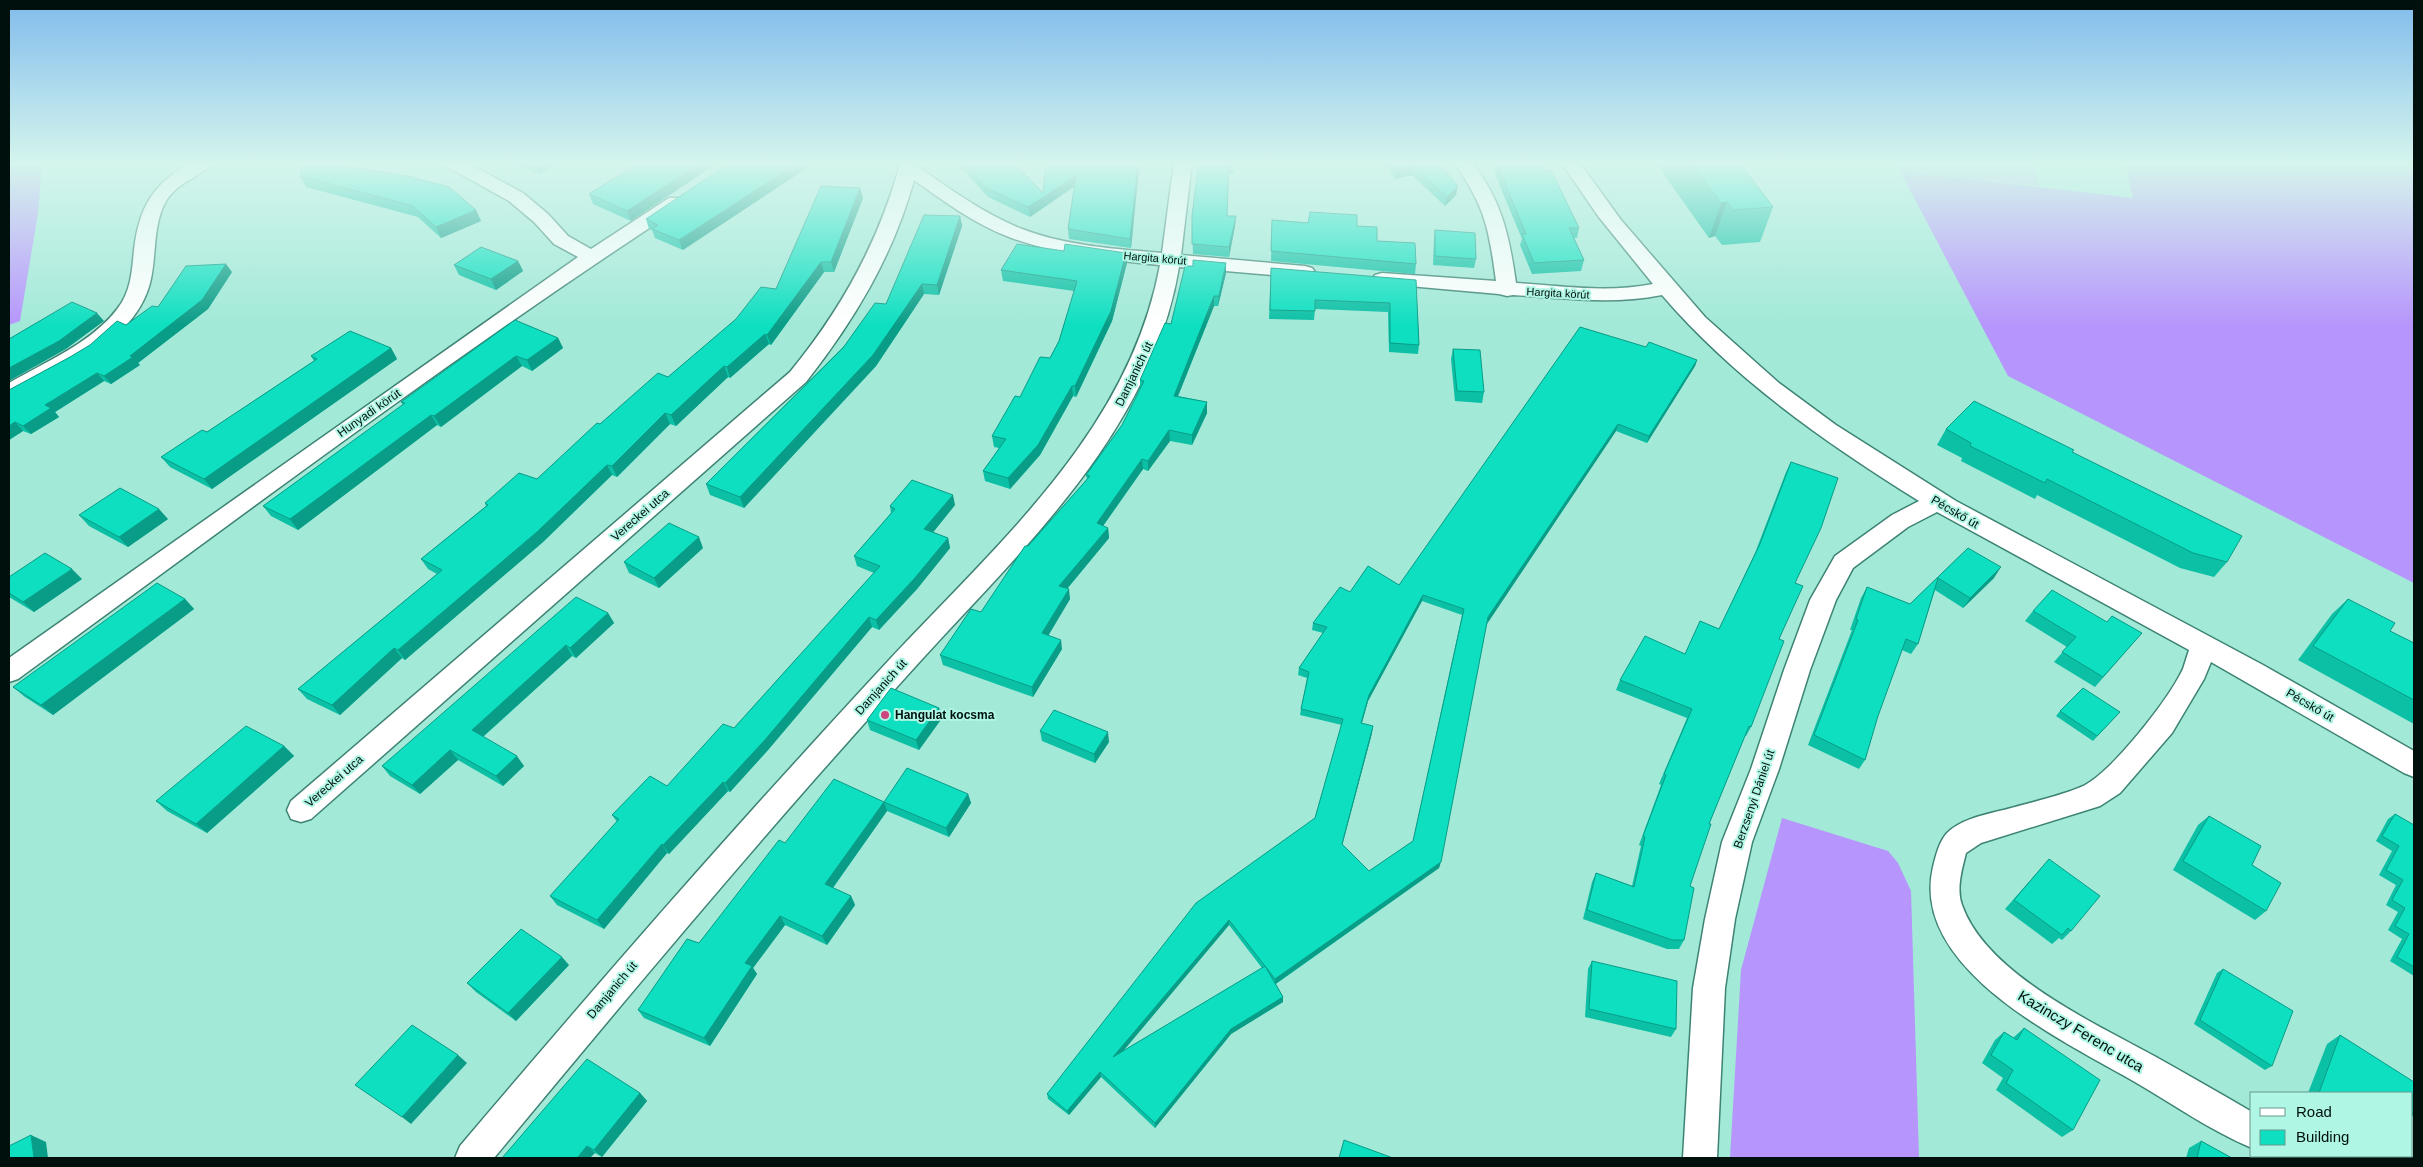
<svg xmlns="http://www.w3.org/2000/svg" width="2423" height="1167" font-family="Arial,sans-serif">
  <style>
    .green { fill: #c4b2f1 }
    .forest { fill: #b695fc }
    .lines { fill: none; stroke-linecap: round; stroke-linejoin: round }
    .minor-casing { stroke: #3d8374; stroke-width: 3 }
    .minor { fill: #fff; fill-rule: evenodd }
    .wall { fill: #0bc0a5; fill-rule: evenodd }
    .shaded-wall { fill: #099c86 }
    .building { fill: #0ddfc0; stroke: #099c86; fill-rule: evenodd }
    .poi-dot { fill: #cd447f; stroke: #aff6e5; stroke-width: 2 }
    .labels { text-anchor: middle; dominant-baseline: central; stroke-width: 4; stroke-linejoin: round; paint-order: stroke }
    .far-street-label { font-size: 11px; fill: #00110d; stroke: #aff6e5 }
    .street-label { font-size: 12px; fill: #00110d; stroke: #aff6e5 }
    .poi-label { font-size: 12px; font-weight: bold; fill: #00110d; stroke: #aff6e5; text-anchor: start }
    .near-street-label { font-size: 15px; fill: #00110d; stroke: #aff6e5 }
  </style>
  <rect width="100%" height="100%" fill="#a2e9d8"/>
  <path class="green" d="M1898 162H2031L2040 186 1900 171Z"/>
  <g class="forest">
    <path d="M9 162H42L38 213 20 321 9 325Z"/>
    <path d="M2125 162H2414V583L2008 376 1900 171 2133 198Z"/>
    <path d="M1782 818 1888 851 1898 863 1911 891 1919 1158H1730L1741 970Z"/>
  </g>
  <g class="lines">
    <g class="minor-casing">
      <g id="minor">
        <path d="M191 162H213C203 176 178 181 166 201 152 226 157 256 150 283 135 341 64 370 17 397L9 399V383C45 362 92 343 118 308 131 291 132 271 134 250 139 207 153 184 191 162Z"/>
        <path d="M443 162H466L523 193 548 214 568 236 591 249 669 198H683L685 202 683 206C455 354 238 519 18 679L9 682V658L578 257 554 244 534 222 509 201 446 166Z"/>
        <path d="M898 162H916L917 166C950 189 984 214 1022 229 1066 246 1116 249 1162 253L1174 162H1192L1181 255 1305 266 1312 268 1315 272 1312 276 1305 278 1179 267C1154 416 1047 525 948 631 905 677 864 724 822 771 710 898 602 1028 494 1158H455L460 1146C572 1014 685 883 802 755 844 709 886 662 930 617 1029 514 1133 411 1160 265 1109 260 1057 255 1009 237 974 224 944 201 914 180 893 256 854 321 806 382L311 819 301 822 291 819 287 810 291 801 790 372C841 310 877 245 899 168Z"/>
        <path d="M1454 162H1472C1502 202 1509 234 1516 283 1561 286 1608 293 1653 284L1598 216 1561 162H1579L1621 220 1705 317 1779 383 1836 425 1956 501 2263 665 2414 751V777L2404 773 2211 662 2204 679 2172 733 2120 793 2100 806 1981 843 1966 853C1962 869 1956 889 1962 905 1986 974 2096 1024 2156 1057 2188 1075 2220 1093 2252 1112V1148C2211 1131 2173 1104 2135 1082 2064 1041 1909 969 1933 867 1936 855 1939 842 1947 833 1963 817 1994 813 2015 807 2036 801 2060 796 2081 787 2110 775 2169 699 2183 669 2185 663 2187 656 2189 650L1937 512 1908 527 1853 568 1836 600 1810 670 1779 769 1752 842 1735 919 1725 988 1717 1158H1683L1693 988 1705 919 1722 842 1751 769 1784 670 1810 600 1835 556 1892 515 1919 501C1826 443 1734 379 1662 295 1612 305 1563 298 1513 295L1507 296 1499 294 1375 283 1372 279 1375 275 1382 273 1496 281C1489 228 1485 207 1454 162Z"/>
        <path d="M2277 1156H2314L2315 1158H2278Z"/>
      </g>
    </g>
    <use href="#minor" class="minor"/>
  </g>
  <g class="wall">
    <path d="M509 162H559L539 174Z"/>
    <path d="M640 162 631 221 593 204 589 194Z"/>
    <path d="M731 162 683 250 655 238 652 230 649 229 646 219Z"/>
    <path d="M956 162H1013L1043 193 1046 162H1139L1131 248 1069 239 1068 229 1074 187 1030 217 988 197Z"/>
    <path d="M1199 162H1235L1234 174H1229L1227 216 1235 226 1229 257 1193 254 1192 216Z"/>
    <path d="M1382 162H1438L1456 195 1445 206 1412 175 1395 179Z"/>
    <path d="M1496 162 1543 170 1579 228 1577 238H1574L1584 260 1581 271 1532 274 1520 245 1522 239 1494 172Z"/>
    <path d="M1655 162H1739L1773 207 1760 242 1722 245 1715 236 1709 238Z"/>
    <path d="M300 176 476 210 481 221 441 238 418 217 306 187Z"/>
    <path d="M860 188 863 198 834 272H824L771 345 769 344 730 378 728 377 676 426 670 424 617 477 612 475 543 542 405 660 402 658 340 715 307 699 298 689 437 574 428 569 421 559 486 506 485 503 537 479 600 424 668 377 776 289Z"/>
    <path d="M960 216 962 226 939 295 924 294 876 366 744 508 710 495 706 484 886 304Z"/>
    <path d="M1272 220 1357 226 1377 241 1416 264 1415 274 1271 261Z"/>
    <path d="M1435 230 1476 259 1474 268 1433 265 1434 239Z"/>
    <path d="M1064 251 1126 253 1127 263 1112 321 1076 397 1073 396 1040 455 1010 489 985 481 983 471 999 448 994 447 992 436 1020 397 1050 358 1059 341 1074 291 1003 281 1001 270Z"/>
    <path d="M518 261 523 271 496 290 459 275 454 265Z"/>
    <path d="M1271 268 1416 280 1419 345 1418 354 1389 352 1388 312 1315 309 1314 320 1269 319Z"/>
    <path d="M232 272 208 309 138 363 140 365 111 384 104 381 55 412 59 417 31 434 23 431 9 440V390L70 357 158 307Z"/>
    <path d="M1226 273 1218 306H1214L1178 396 1207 402V413L1192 445 1170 441 1148 471 1143 469 1103 526 1108 528 1109 538 1067 589 1070 599 1048 635 1062 649 1033 697 943 665 940 655 981 612 1028 546 1087 479 1086 475 1122 425 1140 390V380L1171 324Z"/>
    <path d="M558 338 563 348 532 371 522 366 441 427 437 425 298 530 271 516 263 506 403 405 401 402Z"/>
    <path d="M1646 347 1697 360 1695 366 1647 443 1616 431 1487 623 1439 868 1276 984 1283 997V1002L1231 1034 1155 1128 1101 1077 1069 1115 1048 1099 1047 1094 1315 818 1342 725 1300 715 1301 709 1307 678 1298 675 1299 668 1323 633 1312 630 1313 623 1350 592 1399 585ZM1422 601 1462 615 1413 841 1369 871 1342 844 1372 733 1362 723 1368 701ZM1229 925 1262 968 1123 1051Z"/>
    <path d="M391 348 397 359 212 489 170 467 161 457 207 432 314 361 311 356Z"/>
    <path d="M1453 349 1484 392 1482 403 1455 401 1451 359Z"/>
    <path d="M1946 429 2072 452 2227 562 2214 577 2180 568 2037 495 2035 499 1961 461 1962 458 1937 445Z"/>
    <path d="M1791 462 1795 583 1779 639 1751 727 1746 736H1745L1709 824 1690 886 1684 940 1679 949H1667L1583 919 1592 882 1596 873 1632 886 1641 846 1639 845 1661 785 1659 784 1687 718 1616 690 1620 680 1685 654 1719 629 1755 553 1786 472Z"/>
    <path d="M955 505 933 532 948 538 950 548 917 589 879 630 872 627 768 750 730 792 728 791 669 854 667 853 604 929 557 905 550 896 617 822 612 815 667 786 734 728 874 573 857 566 854 556 891 513 890 506Z"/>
    <path d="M79 515 168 519 128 547 89 526Z"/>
    <path d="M703 548 659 588 629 573 624 562Z"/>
    <path d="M1968 548 1994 578 1963 608 1935 590 1918 644 1911 654 1902 650 1878 716 1865 760 1859 769 1808 745 1852 630H1850L1861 598 1867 587 1910 604Z"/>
    <path d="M9 577 82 579 34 612 9 597Z"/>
    <path d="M185 599 194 609 53 715 25 697 13 687Z"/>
    <path d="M2348 599 2390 631 2414 643V724L2298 660 2332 614Z"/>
    <path d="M2033 611 2107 622 2142 633 2095 687 2054 662 2067 647 2025 621Z"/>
    <path d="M608 613 614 623 576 658 572 656 483 737 524 766 503 786 458 760 420 794 390 776 382 766Z"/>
    <path d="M939 708 942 718 919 750 870 730 867 720Z"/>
    <path d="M2060 711 2120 712 2093 741 2056 716Z"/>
    <path d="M1040 731 1109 742 1095 763 1042 741Z"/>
    <path d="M284 746 294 756 207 833 167 811 156 801Z"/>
    <path d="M968 794 971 803 949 837 887 811 833 888 851 896 855 905 827 945 785 925 753 968 757 974 710 1046 644 1018 638 1010 699 943 785 843 884 802Z"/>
    <path d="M2395 814 2414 825V976L2390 961 2402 939 2388 930 2398 912 2386 905 2396 885 2379 875 2392 851 2376 841 2388 819Z"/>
    <path d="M2209 816 2252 865 2266 911 2255 920 2173 870 2198 825Z"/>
    <path d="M2049 859 2071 931 2062 940 2059 938 2052 944 2005 909Z"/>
    <path d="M1592 961 1676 1029 1671 1037 1585 1017 1588 969Z"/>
    <path d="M569 965 516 1021 476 992 467 983Z"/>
    <path d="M2223 969 2272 1066 2265 1070 2194 1024 2217 973Z"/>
    <path d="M2024 1028 2073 1130 2062 1137 1996 1090 2003 1078 1982 1063 1995 1040 2004 1032 2013 1038 2015 1036Z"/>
    <path d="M2340 1035 2412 1093H2308L2327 1044Z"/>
    <path d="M640 1093 647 1101 602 1157 595 1153 502 1158Z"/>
    <path d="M2201 1141 2232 1158H2186L2189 1148Z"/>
  </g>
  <g class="shaded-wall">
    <path d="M536 162H559L539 174 534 163Z"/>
    <path d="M702 162H719L631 221 627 211Z"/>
    <path d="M799 162H816L683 250 679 240Z"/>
    <path d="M1138 162H1139V171L1131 248 1130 239Z"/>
    <path d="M1413 167 1412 175 1395 179 1396 170Z"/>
    <path d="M1076 176V185L1030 217 1028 207Z"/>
    <path d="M1458 186 1456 195 1445 206 1447 197Z"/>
    <path d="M860 188 863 198 834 272 831 262Z"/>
    <path d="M1727 202 1715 236 1709 238 1721 203Z"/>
    <path d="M476 210 481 221 441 238 436 227Z"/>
    <path d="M960 216 962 226 939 295 937 285Z"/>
    <path d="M1236 216 1235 226 1229 257V247Z"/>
    <path d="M1126 253 1127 263 1112 321 1076 397 1075 386Z"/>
    <path d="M518 261 523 271 496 290 491 279Z"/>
    <path d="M821 262 824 272 771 345 767 335Z"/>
    <path d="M1226 263V273L1218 306 1219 296Z"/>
    <path d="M226 264 232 272 208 309 138 363 140 365 111 384 104 376 130 356Z"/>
    <path d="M922 284 924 294 876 366 744 508 740 497Z"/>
    <path d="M1214 296V306L1174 406V396Z"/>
    <path d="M97 313 104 321 66 349 9 381V368Z"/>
    <path d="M765 334 769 344 730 378 727 367Z"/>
    <path d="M558 338 563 348 532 371 527 360Z"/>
    <path d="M391 348 397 359 212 489 204 479Z"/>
    <path d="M516 356 522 366 441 427 434 416Z"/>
    <path d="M1697 360 1695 366 1647 443 1649 436Z"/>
    <path d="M724 366 728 377 676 426 671 415Z"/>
    <path d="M97 373 104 381 55 412 59 417 31 434 23 426 45 405Z"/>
    <path d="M1072 386 1073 396 1040 455 1010 489 1008 478Z"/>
    <path d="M1207 402V413L1192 445V435Z"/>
    <path d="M665 413 670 424 617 477 612 466Z"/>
    <path d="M431 415 437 425 298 530 290 519Z"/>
    <path d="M15 422 23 431 9 440V426Z"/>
    <path d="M1618 424 1616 431 1487 624 1488 617Z"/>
    <path d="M1169 430 1170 441 1148 471V461Z"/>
    <path d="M1142 459 1143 469 1098 533 1097 523Z"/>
    <path d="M607 465 612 475 543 542 405 660 398 650Z"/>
    <path d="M953 495 955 505 927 540 924 529Z"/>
    <path d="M159 509 168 519 128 547 119 537Z"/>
    <path d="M1108 528 1109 538 1061 596 1059 586Z"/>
    <path d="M699 537 703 548 659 588 654 578Z"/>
    <path d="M948 538 950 548 917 589 879 630 876 620Z"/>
    <path d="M2001 567 1994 578 1963 608 1970 598Z"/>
    <path d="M72 569 82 579 34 612 23 602Z"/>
    <path d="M1069 589 1070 599 1044 643 1042 633Z"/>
    <path d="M1423 595 1422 601 1368 701 1360 729 1361 723 1369 695Z"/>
    <path d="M185 599 194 609 53 715 41 705Z"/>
    <path d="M608 613 614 623 576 658 570 648Z"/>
    <path d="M869 617 872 627 768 750 730 792 725 783Z"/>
    <path d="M1061 640 1062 649 1033 697 1032 687Z"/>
    <path d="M566 645 572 656 479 740 472 730Z"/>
    <path d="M394 648 402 658 340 715 332 705Z"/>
    <path d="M939 708 942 718 919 750 916 740Z"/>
    <path d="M1373 726 1372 733 1341 850 1342 844Z"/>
    <path d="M1108 732 1109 742 1095 763 1094 754Z"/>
    <path d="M284 746 294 756 207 833 196 824Z"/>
    <path d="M450 750 458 760 420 794 412 785Z"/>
    <path d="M517 756 524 766 503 786 496 776Z"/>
    <path d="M723 782 728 791 669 854 663 845Z"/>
    <path d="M968 794 971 803 949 837 946 828Z"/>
    <path d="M884 802 887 811 829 893 825 884Z"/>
    <path d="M662 844 667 853 604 929 597 920Z"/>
    <path d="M1441 862 1439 868 1275 984V979Z"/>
    <path d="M851 896 855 905 827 945 822 936Z"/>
    <path d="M780 916 785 925 753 968 757 974 710 1046 704 1038 745 963Z"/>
    <path d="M1229 920V925L1114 1062 1113 1057Z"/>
    <path d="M562 957 569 965 516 1021 508 1013Z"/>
    <path d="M1283 997V1002L1231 1034 1155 1128V1123L1231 1029Z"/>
    <path d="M458 1055 467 1063 411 1124 402 1117Z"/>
    <path d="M1100 1072 1101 1077 1069 1115 1067 1111Z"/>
    <path d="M640 1093 647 1101 602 1157 594 1150Z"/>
    <path d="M31 1135 46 1142 48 1158H34Z"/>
    <path d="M587 1146 595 1153 590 1158H577Z"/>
  </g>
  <g class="building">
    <path d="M303 162H319L407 176 449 187 476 210 436 227 413 206 300 176Z"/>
    <path d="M640 162H702L627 211 589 194Z"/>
    <path d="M731 162H799L679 240 652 229 658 225 646 219Z"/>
    <path d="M963 162H1013L1043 193 1046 162H1138L1130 239 1068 229 1076 176 1028 207 986 188Z"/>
    <path d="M1199 162H1234V163H1229L1227 216H1236L1229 247 1192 244V216Z"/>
    <path d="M1390 162H1438L1458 186 1447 197 1413 167 1396 170Z"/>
    <path d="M1496 162H1539L1543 170H1551L1579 228H1569L1584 260 1534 263 1522 234H1526Z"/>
    <path d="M1690 162H1739L1773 207 1733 210 1727 202 1721 203Z"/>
    <path d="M821 186 860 188 831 262H821L767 335 765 334 727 367 724 366 671 415 665 413 612 466 607 465 537 532 398 650 394 648 332 705 298 689 442 570 421 559 488 505 485 503 519 473 537 479 597 423 600 424 658 373 668 377 736 319 761 287 776 289Z"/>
    <path d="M1310 212 1357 215V226L1377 227V241L1415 243 1416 264 1271 251 1272 220 1308 223Z"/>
    <path d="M924 215 960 216 937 285 922 284 873 355 740 497 706 484 843 348 875 303 886 304Z"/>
    <path d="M1435 230 1475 233 1476 259 1435 256Z"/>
    <path d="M1017 244 1064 251 1065 244 1126 253 1111 311 1075 386H1072L1038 445 1008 478 983 471 1006 439 992 436 1015 396 1020 397 1040 357 1050 358 1059 341 1077 281 1001 270Z"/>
    <path d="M481 247 518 261 491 279 454 265Z"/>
    <path d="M1193 260 1226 263 1219 296H1214L1174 396 1207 402 1192 435 1169 430 1148 461 1142 459 1097 523 1108 528 1059 586 1069 589 1042 633 1061 640 1032 687 940 655 971 609 981 612 1025 546H1028L1090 476 1086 475 1122 425 1144 381 1140 380 1165 323 1171 324 1185 266H1193Z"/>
    <path d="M226 264 202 300 130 356 133 357 104 376 97 373 45 405 51 408 23 426 15 422 9 426V390L70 357 90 345 117 321 126 325 152 306 158 307 186 266Z"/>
    <path d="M1271 268 1416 280 1419 345 1390 343V303L1315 300V311L1270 310Z"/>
    <path d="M72 302 97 313 59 341 9 368V339Z"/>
    <path d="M515 320 558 338 527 360 516 356 434 416 431 415 290 519 263 506 405 403 401 402Z"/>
    <path d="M1580 327 1646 347 1649 342 1697 360 1649 436 1618 424 1488 617 1441 862 1275 979 1265 966 1283 997 1231 1029 1155 1123 1100 1072 1067 1111 1047 1094 1196 903 1315 818 1343 719 1301 709 1309 672 1299 668 1327 627 1313 623 1340 587 1350 592 1368 566 1399 585ZM1423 595 1464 609 1413 841 1369 871 1342 844 1373 726 1361 723 1369 695ZM1229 920 1265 966 1113 1057Z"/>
    <path d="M350 331 391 348 204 479 161 457 202 430 207 432 317 359 311 356Z"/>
    <path d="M1453 349 1480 350 1484 392 1457 391Z"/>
    <path d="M1974 401 2074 450 2072 452 2242 536 2227 562 2193 553 2047 479 2045 483 1970 446 1971 443 1946 429Z"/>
    <path d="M1791 462 1838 478 1821 528 1795 583 1803 586 1779 639 1784 641 1751 727 1749 726 1709 824H1711L1690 886 1694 888 1684 940H1672L1587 910 1596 873 1634 887 1645 837 1643 836 1666 775 1664 774 1692 709 1620 680 1645 636 1685 654 1700 621 1719 629 1760 544Z"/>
    <path d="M912 480 953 495 924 529 948 538 914 579 876 620 869 617 764 741 725 783 723 782 663 845 662 844 597 920 550 896 619 819 612 815 650 776 667 786 723 724 734 728 880 566 854 556 895 509 890 506Z"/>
    <path d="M120 488 159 509 119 537 79 515Z"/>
    <path d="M669 523 699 537 654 578 624 562Z"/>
    <path d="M1968 548 2001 567 1970 598 1938 578 1918 644 1906 639 1878 716 1865 760 1814 735 1858 620 1856 619 1867 587 1910 604Z"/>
    <path d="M45 553 72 569 23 602 9 593V577Z"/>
    <path d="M157 583 185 599 41 705 13 687Z"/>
    <path d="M2052 590 2107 622 2112 616 2142 633 2103 677 2062 652 2076 637 2033 611Z"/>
    <path d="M576 597 608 613 570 648 566 645 472 730 517 756 496 776 450 750 412 785 382 766Z"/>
    <path d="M2348 599 2395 623 2390 631 2414 643V700L2313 646Z"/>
    <path d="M891 688 939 708 916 740 867 720Z"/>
    <path d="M2083 688 2120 712 2097 736 2060 711Z"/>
    <path d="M1054 710 1108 732 1094 754 1040 731Z"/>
    <path d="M246 726 284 746 196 824 156 801Z"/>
    <path d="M907 768 968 794 946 828 884 802Z"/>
    <path d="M834 779 884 802 825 884 851 896 822 936 780 916 745 963 752 966 704 1038 638 1010 687 939 699 943 779 840 785 843Z"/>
    <path d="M2395 814 2414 825V967L2397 957 2409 934 2395 926 2405 908 2392 900 2403 880 2386 870 2399 846 2382 836Z"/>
    <path d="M2209 816 2261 846 2252 865 2281 883 2266 911 2183 861Z"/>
    <path d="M2049 859 2100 896 2071 931 2068 928 2062 935 2014 900Z"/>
    <path d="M521 929 562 957 508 1013 467 983Z"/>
    <path d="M1592 961 1677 981 1676 1029 1589 1009Z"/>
    <path d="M2223 969 2293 1011 2272 1066 2200 1020Z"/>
    <path d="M412 1025 458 1055 402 1117 355 1085Z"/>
    <path d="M2024 1028 2100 1080 2073 1130 2006 1083 2013 1070 1991 1055 2004 1032 2017 1040Z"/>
    <path d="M2340 1035 2414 1082V1108L2412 1116V1093H2319Z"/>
    <path d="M587 1059 640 1093 594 1150 587 1146 577 1158H502Z"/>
    <path d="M31 1135 34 1158H9V1146Z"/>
    <path d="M1344 1140 1393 1158H1339Z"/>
    <path d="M2201 1141 2232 1158H2197Z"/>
  </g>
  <linearGradient id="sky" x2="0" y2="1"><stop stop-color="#81bcec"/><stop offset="0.5" stop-color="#d5f5ed"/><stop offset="1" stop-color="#d5f5ed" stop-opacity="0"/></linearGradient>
  <rect width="2423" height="326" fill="url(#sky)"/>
  <circle class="poi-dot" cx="885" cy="715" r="5"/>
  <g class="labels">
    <g class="far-street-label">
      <text transform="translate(1155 258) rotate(5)">Hargita körút</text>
      <text transform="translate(1558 293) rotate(3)">Hargita körút</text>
    </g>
    <g class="street-label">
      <text transform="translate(1134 374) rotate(-64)">Damjanich út</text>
      <text transform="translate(369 413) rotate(-35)">Hunyadi körút</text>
      <text transform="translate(1955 512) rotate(30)">Pécskő út</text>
      <text transform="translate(640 515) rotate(-41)">Vereckei utca</text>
      <text transform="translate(881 687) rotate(-48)">Damjanich út</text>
      <text transform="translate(2310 705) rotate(30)">Pécskő út</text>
      <text transform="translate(334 781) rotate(-41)">Vereckei utca</text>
      <text transform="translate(1754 799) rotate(-71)">Berzsenyi Dániel út</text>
      <text transform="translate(612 990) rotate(-50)">Damjanich út</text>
    </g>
    <g class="poi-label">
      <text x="895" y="715">Hangulat kocsma</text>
    </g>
    <g class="near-street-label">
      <text transform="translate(2081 1031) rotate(31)">Kazinczy Ferenc utca</text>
    </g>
  </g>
  <rect width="2423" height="1167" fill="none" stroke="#00110d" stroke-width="20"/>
  <rect x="2250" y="1092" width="162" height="65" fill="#aff6e5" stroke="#699a8f"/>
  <rect x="2260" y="1108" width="25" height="8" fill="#ffffff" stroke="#699a8f"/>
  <text x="2296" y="1117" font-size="15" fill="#00110d">Road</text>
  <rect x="2260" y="1130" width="25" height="15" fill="#0ddfc0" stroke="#699a8f"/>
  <text x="2296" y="1142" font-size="15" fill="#00110d">Building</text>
</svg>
